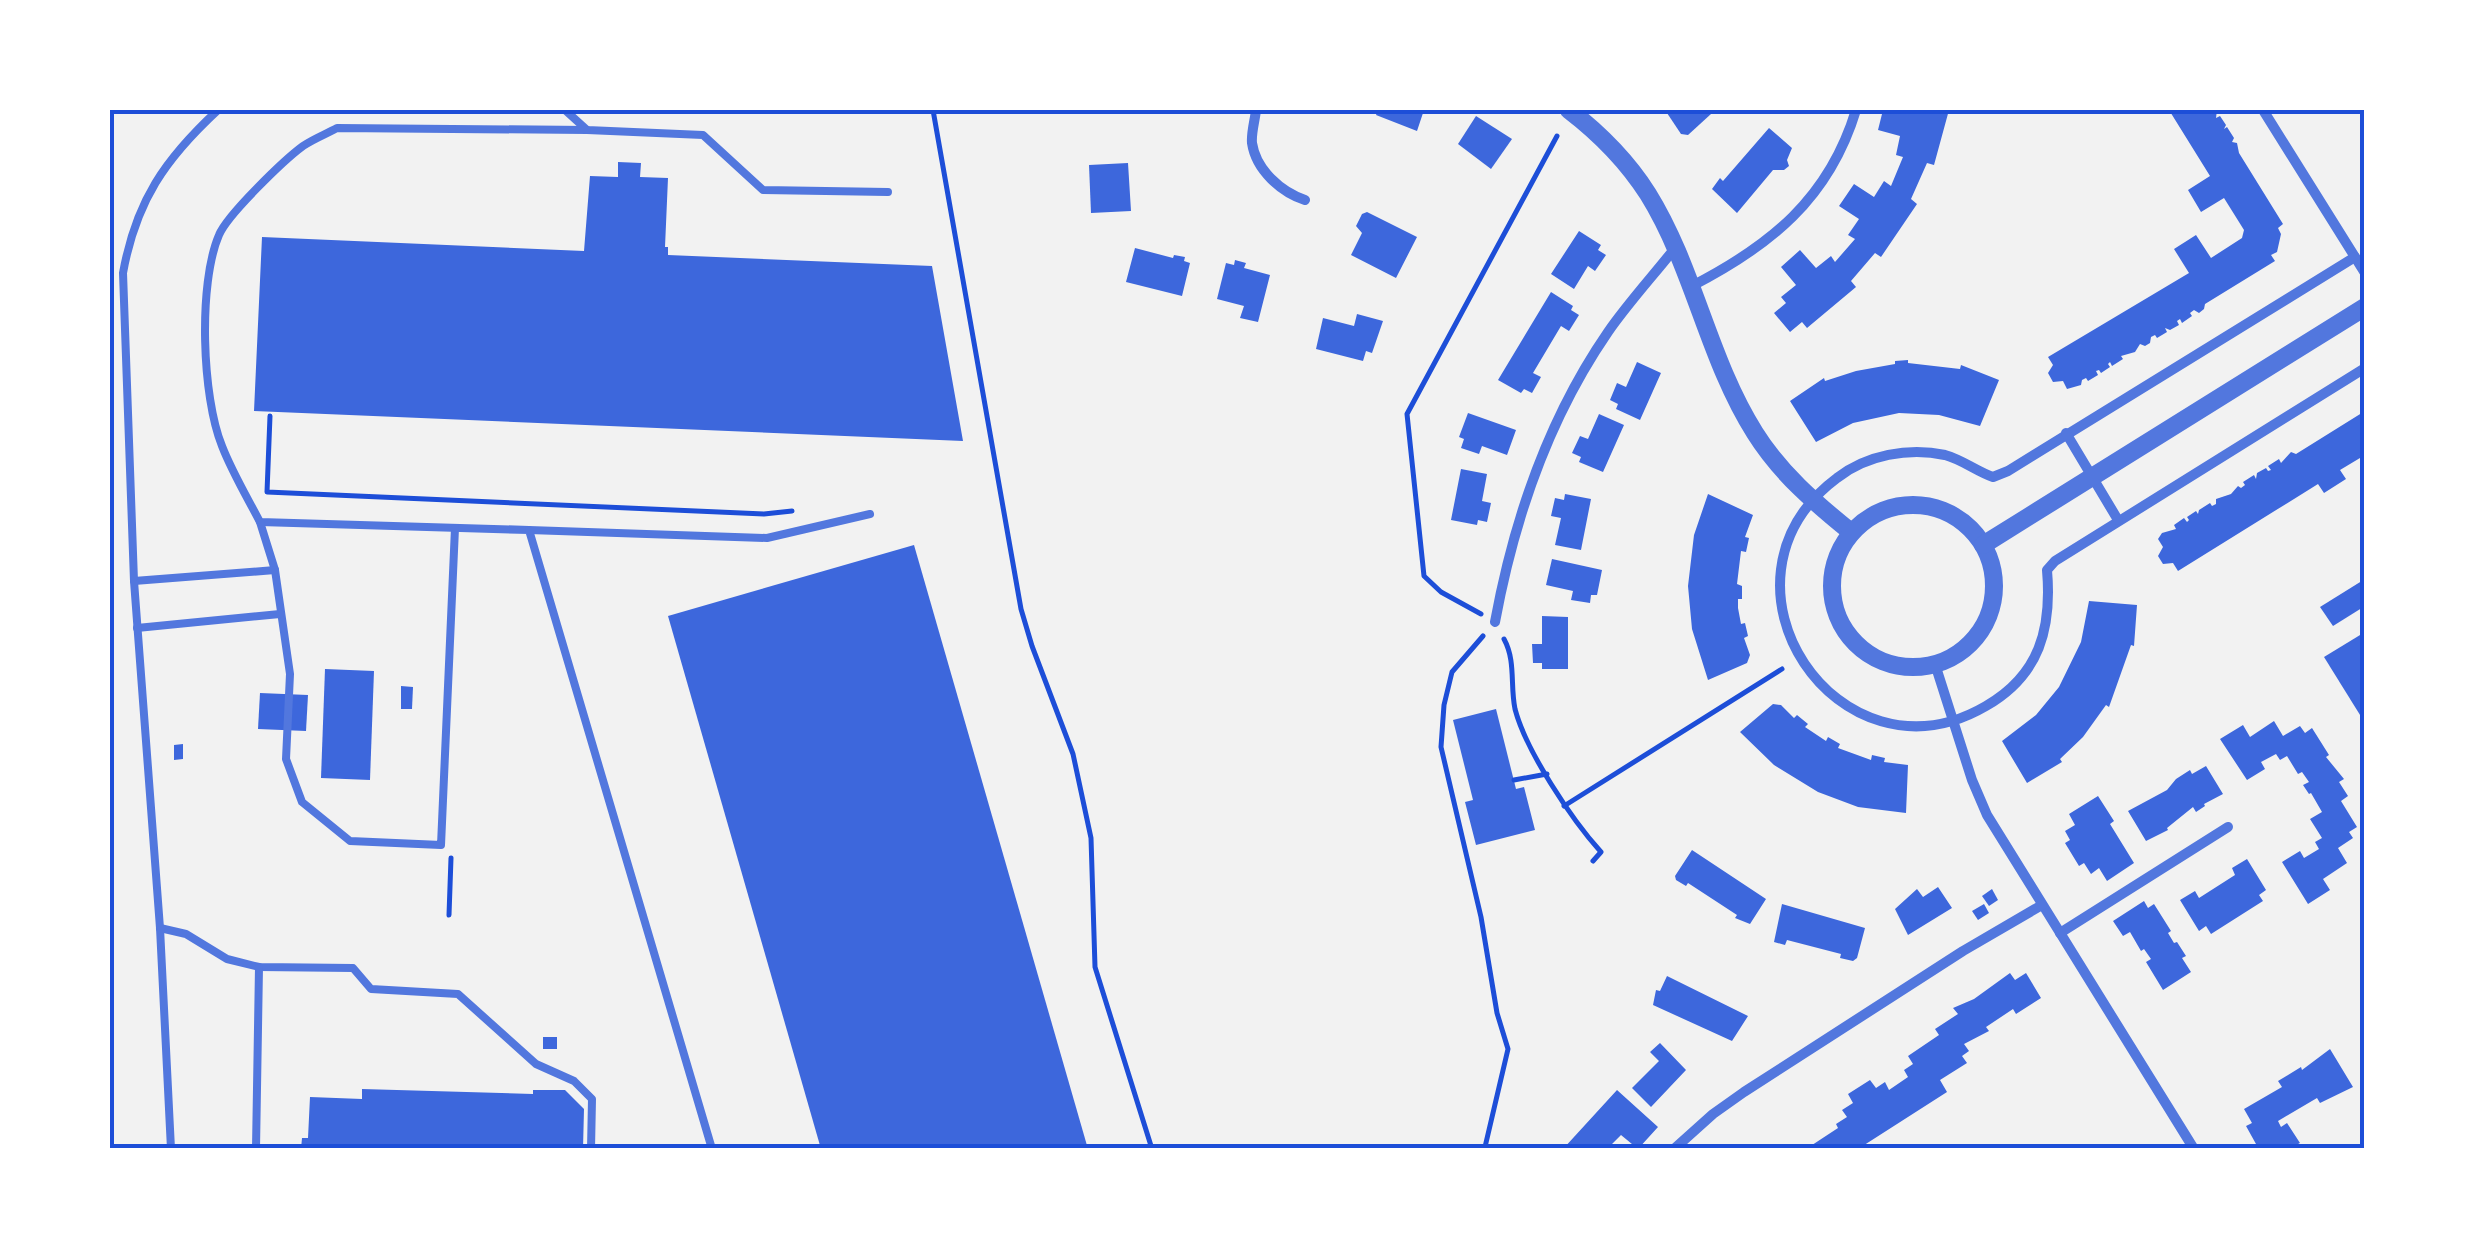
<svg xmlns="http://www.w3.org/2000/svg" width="2475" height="1259" font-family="'Archivo Narrow',sans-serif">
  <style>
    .building { fill: #3d67dc }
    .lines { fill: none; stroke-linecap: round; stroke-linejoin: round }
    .path { stroke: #1d4ed8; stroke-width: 5 }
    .service { stroke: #5277de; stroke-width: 8 }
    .minor { stroke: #5277de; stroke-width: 10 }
    .tertiary { stroke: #5277de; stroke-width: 18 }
    .neatline { fill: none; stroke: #1d4ed8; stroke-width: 4 }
  </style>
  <rect width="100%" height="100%" fill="#f2f2f2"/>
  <g class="building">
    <path d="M1378 110H1424L1417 131 1376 115Z"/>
    <path d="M1665 110H1707L1711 114 1688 135 1681 134Z"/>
    <path d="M1883 110H1949L1934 165 1927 163 1911 199 1917 204 1881 257 1875 253 1851 281 1856 287 1807 328 1802 322 1790 332 1774 313 1786 303 1781 297 1796 285 1781 267 1800 250 1816 268 1831 256 1835 262 1855 239 1848 235 1859 219 1839 206 1854 184 1874 197 1884 181 1891 186 1903 157 1896 155 1900 136 1878 130Z"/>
    <path d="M2169 110H2217L2216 118 2220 116 2226 125 2224 129 2227 127 2234 138 2232 142 2237 143 2239 153 2283 224 2278 228 2281 234 2277 252 2271 255 2275 261 2205 304 2204 309 2199 313 2194 310 2190 313 2192 316 2182 323 2180 319 2177 321 2179 325 2170 330 2165 328 2167 332 2157 338 2155 335 2151 337 2150 343 2145 346 2140 344 2135 352 2121 356 2123 359 2112 366 2110 362 2108 364 2110 367 2101 373 2099 370 2096 371 2098 375 2088 381 2086 378 2082 380 2081 385 2067 389 2063 381 2053 382 2048 373 2053 365 2048 357 2189 273 2174 249 2196 235 2211 258 2242 238 2244 230 2224 198 2201 212 2188 190 2210 176Z"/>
    <path d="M1476 116 1512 139 1491 169 1458 144Z"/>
    <path d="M1769 128 1792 148 1787 160 1789 166 1784 170H1773L1737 213 1712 189 1720 178 1723 181Z"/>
    <path d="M618 162 641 163 640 177 668 178 665 247H668V255L932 266 963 441 254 411 262 237 584 251 590 176 618 177Z"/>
    <path d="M1128 163 1131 211 1091 213 1089 165Z"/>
    <path d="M1367 212 1417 237 1396 278 1351 255 1362 233 1356 226 1362 214Z"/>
    <path d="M1579 231 1601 245 1598 250 1606 255 1595 271 1588 266 1574 289 1551 274Z"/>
    <path d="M1135 248 1173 258 1174 255 1185 257 1184 261 1190 263 1182 296 1126 282Z"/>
    <path d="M1235 260 1246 263 1244 268 1270 275 1258 322 1240 318 1244 306 1217 299 1226 263 1234 265Z"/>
    <path d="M1551 292 1573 306 1571 310 1579 315 1569 331 1561 326 1533 373 1541 377 1532 393 1524 389 1521 393 1498 380Z"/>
    <path d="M1357 314 1383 321 1372 353 1366 351 1363 361 1316 349 1323 318 1354 326Z"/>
    <path d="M1908 360V363L1960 369 1961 365 1999 380 1980 426 1939 415 1899 413 1853 423 1816 442 1790 401 1824 378 1825 381 1856 371 1895 364V361Z"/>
    <path d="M1637 362 1661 373 1640 420 1616 409 1618 404 1610 400 1617 383 1626 387Z"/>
    <path d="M2365 411V455L2340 470 2346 479 2324 493 2318 484 2178 571 2173 563 2163 564 2158 556 2163 547 2158 539 2162 533 2176 529 2174 525 2184 518 2187 522 2189 520 2187 517 2196 511 2198 514 2199 510 2210 503 2212 506 2216 504V499L2231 494 2238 486 2241 488 2245 485 2243 482 2254 475 2256 479 2257 473 2266 468 2268 471 2271 470 2268 466 2279 459 2281 463 2291 452 2296 454Z"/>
    <path d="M1468 413 1516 430 1507 455 1482 446 1479 454 1461 448 1464 439 1459 437Z"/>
    <path d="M1599 414 1624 425 1603 472 1579 462 1581 457 1572 453 1580 436 1588 439Z"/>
    <path d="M1461 469 1487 474 1482 501 1491 503 1487 522 1478 520 1477 525 1451 520Z"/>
    <path d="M1565 494 1591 499 1581 550 1555 545 1561 518 1551 516 1555 498 1564 500Z"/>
    <path d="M1708 494 1753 515 1745 537 1749 538 1746 552 1741 551 1737 584 1742 586V599H1738V608L1741 624 1745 623 1748 636 1744 638 1750 655 1747 663 1708 680 1692 629 1688 586 1694 535Z"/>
    <path d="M914 545 1088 1149H821L668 616Z"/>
    <path d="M1552 559 1602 570 1597 595H1591L1590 603 1571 600 1573 591 1546 585Z"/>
    <path d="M2365 579V606L2333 626 2320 607Z"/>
    <path d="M2089 601 2137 605 2134 646 2131 645 2109 707 2106 705 2083 737 2060 759 2062 762 2027 783 2002 741 2036 715 2059 687 2081 642Z"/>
    <path d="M1542 616 1568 617V669H1542V663H1533L1532 644H1542Z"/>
    <path d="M2365 632V723L2324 657Z"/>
    <path d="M325 669 374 671 370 780 321 778Z"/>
    <path d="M401 686 413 687 412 709H401Z"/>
    <path d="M260 693 308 695 306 731 258 729Z"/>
    <path d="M1773 704 1781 705 1794 718 1797 715 1808 724 1805 727 1826 741 1828 737 1840 744 1838 748 1871 760 1872 755 1885 758 1884 762 1908 765 1906 813 1858 807 1818 792 1774 765 1740 732Z"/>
    <path d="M1496 709 1516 789 1524 787 1535 830 1476 845 1465 802 1473 800 1453 720Z"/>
    <path d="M2274 721 2283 736 2300 726 2305 733 2312 728 2329 755 2326 757 2344 779 2339 782 2348 796 2341 801 2357 827 2349 832 2353 838 2338 848 2347 863 2323 879 2330 890 2308 904 2282 862 2300 851 2304 858 2319 849 2315 842 2322 838 2310 819 2322 812 2311 793 2309 794 2303 785 2309 782 2302 772 2298 774 2287 756 2280 760 2276 754 2261 762 2265 769 2247 780 2220 739 2243 725 2250 737Z"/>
    <path d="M183 744V759L174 760V745Z"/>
    <path d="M2206 766 2223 794 2204 804 2205 806 2196 812 2193 807 2167 828 2168 830 2146 841 2128 811 2167 790 2176 779 2190 770 2192 774Z"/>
    <path d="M2098 796 2114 821 2110 824 2134 863 2107 881 2099 868 2091 874 2084 863 2079 866 2065 843 2070 840 2065 831 2075 825 2069 814Z"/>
    <path d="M1692 850 1766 899 1750 924 1735 918 1737 915 1688 883 1686 886 1676 880 1675 876Z"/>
    <path d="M2247 859 2266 890 2259 895 2263 901 2211 934 2206 926 2199 931 2180 900 2195 891 2199 898 2235 875 2232 868Z"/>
    <path d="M1938 887 1952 908 1908 935 1895 909 1917 889 1923 897Z"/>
    <path d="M1992 889 1998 900 1989 906 1982 896Z"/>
    <path d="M2144 901 2148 908 2154 904 2171 931 2168 933 2174 943 2177 942 2186 956 2182 958 2191 972 2163 990 2146 962 2151 959 2144 949 2141 951 2130 932 2123 936 2113 921Z"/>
    <path d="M1782 904 1865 928 1857 958 1853 961 1840 958 1841 954 1787 940 1785 945 1774 942Z"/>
    <path d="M1984 904 1989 913 1978 920 1972 911Z"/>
    <path d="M2010 973 2015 980 2026 973 2041 998 2016 1014 2013 1009 1986 1027 1989 1031 1964 1044 1969 1051 1962 1056 1967 1063 1940 1080 1947 1092 1858 1149H1806L1838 1128 1836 1124 1847 1117 1842 1110 1853 1103 1848 1094 1870 1080 1876 1088 1885 1082 1889 1090 1908 1077 1904 1070 1913 1064 1908 1056 1939 1035 1935 1029 1958 1014 1953 1008 1974 999Z"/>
    <path d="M1667 976 1748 1016 1732 1041 1653 1005 1656 990 1660 991Z"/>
    <rect x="543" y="1037" width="14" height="12"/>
    <path d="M1660 1043 1686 1070 1651 1107 1632 1088 1659 1061 1650 1052Z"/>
    <path d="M2330 1049 2353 1087 2320 1103 2317 1098 2278 1121 2281 1127 2287 1123 2300 1143 2294 1146 2296 1149H2247L2256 1144 2246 1126 2252 1123 2244 1109 2282 1087 2278 1081 2301 1067 2302 1070Z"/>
    <path d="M362 1089 533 1094V1090H565L584 1109 583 1149H301L302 1138H308L310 1097 362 1099Z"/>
    <path d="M1617 1090 1658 1127 1638 1149 1621 1135 1607 1149H1563Z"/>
  </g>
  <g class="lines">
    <g class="path">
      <path d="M933 110 1021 609 1032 646 1073 754 1091 838 1095 967 1152 1149"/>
      <path d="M270 416 267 492 764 514 792 511"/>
      <path d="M1481 614 1441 592 1424 576 1407 414 1557 136"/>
      <path d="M1504 639C1516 661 1510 685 1515 709 1526 751 1572 820 1601 852L1593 861"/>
      <path d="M1514 780 1547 774"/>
      <path d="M1564 806 1782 669"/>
      <path d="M449 915 451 858"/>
      <path d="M1481 1149 1485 1147 1508 1049 1497 1013 1481 917 1441 747 1444 705 1452 672 1483 636"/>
    </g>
    <g class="service">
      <path d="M565 110 587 130 703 135 763 190 888 192"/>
      <path d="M587 130 337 128C326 134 313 139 303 146 284 160 227 215 219 235 198 284 202 397 222 446 232 472 247 497 260 522L529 530 712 1149"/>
      <path d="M260 522 275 570 290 674 286 759 302 802 350 841 441 845 455 528"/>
      <path d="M529 530 767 538 870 514"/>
      <path d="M134 581 275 570"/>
      <path d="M137 628 280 614"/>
      <path d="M160 928 186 934 227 959 259 967 353 968 371 989 458 994 536 1064 574 1081 592 1099 591 1149"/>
      <path d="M171 1149 160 928 134 581 123 273C136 201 165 159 218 110"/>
      <path d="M256 1149 259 967"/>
    </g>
    <g class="minor">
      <path d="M1256 110C1255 120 1251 133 1252 143 1256 170 1281 192 1305 200"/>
      <path d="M2263 110 2365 273"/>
      <path d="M2355 257 2008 471 1993 477C1976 471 1963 460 1945 455 1909 447 1866 455 1837 478 1698 582 1839 792 1986 706 2040 675 2052 628 2047 570L2055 561 2365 368"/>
      <path d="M1690 287C1770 246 1829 199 1856 110"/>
      <path d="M2066 433 2118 520"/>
      <path d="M1495 622C1514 519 1548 419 1608 332 1628 303 1653 276 1675 248"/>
      <path d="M1935 664 1972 780 1987 815 2194 1149"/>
      <path d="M2060 933 2228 827"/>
      <path d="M1674 1149 1713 1114 1744 1092 1963 951 2042 905"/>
    </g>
    <g class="tertiary">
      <path d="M1569 110C1599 133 1627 161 1648 194 1694 268 1708 359 1755 433 1780 473 1815 503 1851 532"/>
      <circle cx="1913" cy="586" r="81"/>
      <path d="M1983 545 2365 307"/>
    </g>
  </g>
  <rect width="2475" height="1259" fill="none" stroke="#ffffff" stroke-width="225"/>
  <rect x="112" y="112" width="2250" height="1034" class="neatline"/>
</svg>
